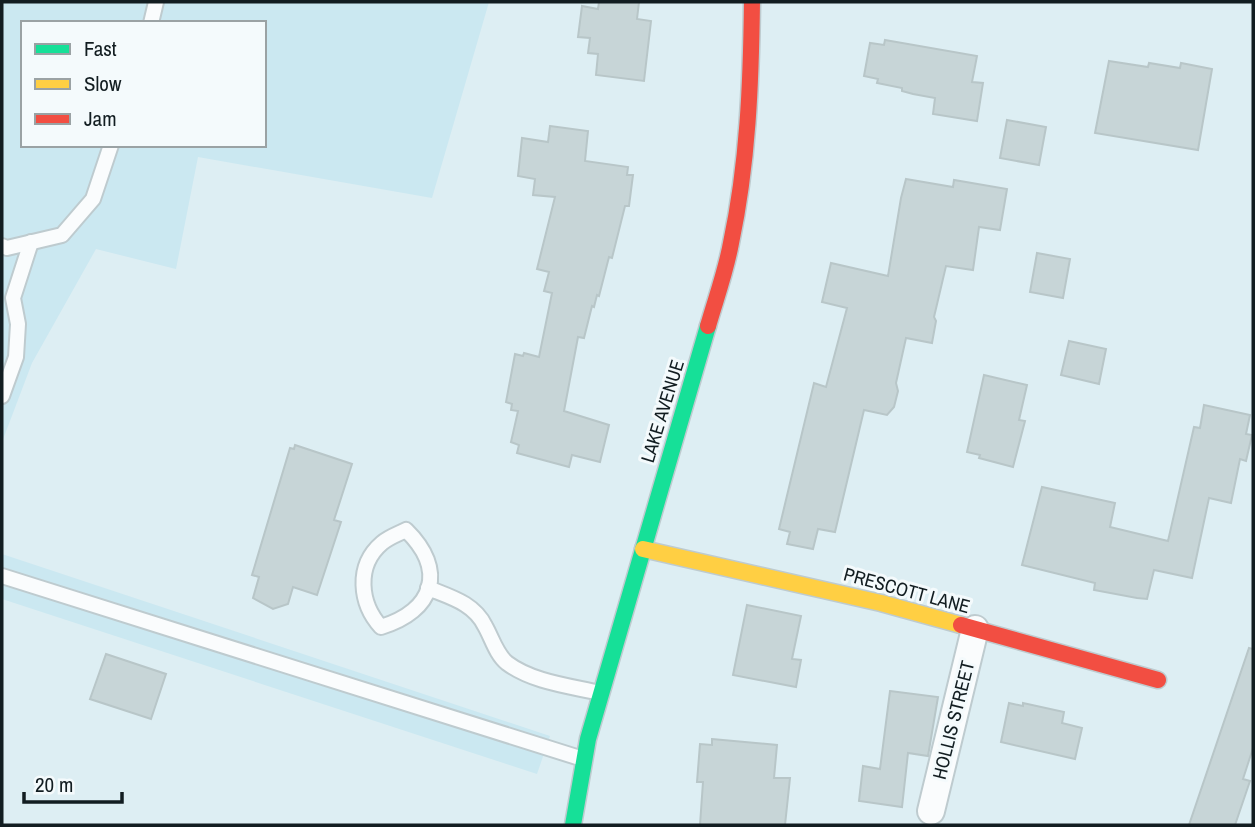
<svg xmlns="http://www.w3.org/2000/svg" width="1255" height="827" font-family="'Archivo Narrow',sans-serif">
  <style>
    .built { fill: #cbe8f1; fill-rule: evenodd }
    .building { fill: #c7d5d7; stroke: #b8c6c8; stroke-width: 2 }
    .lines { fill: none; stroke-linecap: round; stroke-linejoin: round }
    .lane-casing { stroke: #becbcf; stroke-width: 18 }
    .street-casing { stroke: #becbcf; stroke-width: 30 }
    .fast-casing { stroke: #becbcf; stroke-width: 19 }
    .slow-casing { stroke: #becbcf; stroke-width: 19 }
    .jam-casing { stroke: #becbcf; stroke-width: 19 }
    .lane { stroke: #fafcfd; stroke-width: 14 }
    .street { stroke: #fafcfd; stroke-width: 26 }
    .fast { stroke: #16e098; stroke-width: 16 }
    .slow { stroke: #ffcf43; stroke-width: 16 }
    .jam { stroke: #f24e42; stroke-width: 16 }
    .labels { text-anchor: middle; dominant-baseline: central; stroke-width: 6; stroke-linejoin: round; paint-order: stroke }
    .street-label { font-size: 19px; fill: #121d21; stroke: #f4fafc }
  </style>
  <rect width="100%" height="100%" fill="#ddeef3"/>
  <g class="built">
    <path d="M2 2H489L432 198 198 157 176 269 96 249 32 363 2 442ZM23 23H264V145H23Z"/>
    <path d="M2 554 550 736 537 774 2 599Z"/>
  </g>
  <g class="building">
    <path d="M599 2H639L637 19 651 21 644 81 596 75 598 54 588 53 590 38 578 37 582 6 598 9Z"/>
    <path d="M885 40 977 56 972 82 983 83 977 121 933 114 935 98 913 94 902 91V88L877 83 878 79 864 76 870 43 884 45Z"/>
    <path d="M1109 61 1148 67 1149 63 1180 68 1181 63 1212 69 1198 150 1095 133Z"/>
    <path d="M1007 120 1046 127 1039 165 1000 158Z"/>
    <path d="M550 126 588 131 585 161 628 167 627 175H633L629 206H625L612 258 609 257 599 296 597 295 594 307 592 306 584 338 578 337 564 411 609 425 600 462 572 455 569 467 517 453 519 445 511 442 518 411 511 410 512 404 506 402 515 354 523 356 524 353 539 357 552 293 544 291 549 272 537 269 555 197 533 195 535 179 518 176 522 138 548 142Z"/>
    <path d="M906 179 953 187 954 180 1007 189 1000 230 979 227 973 270 946 266 934 317 936 321 932 343 906 338 896 383 898 391 894 407 887 415 864 410 835 532 818 529 813 549 787 544 790 532 779 529 814 383 826 387 847 308 822 302 831 263 888 276 901 198Z"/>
    <path d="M1037 253 1070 259 1063 298 1030 292Z"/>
    <path d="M1069 341 1106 349 1099 384 1061 375Z"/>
    <path d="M984 375 1027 385 1019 420 1025 421 1013 467 979 458 980 455 967 452Z"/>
    <path d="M1204 405 1250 415 1246 434 1252 435 1246 461 1240 459 1231 503 1209 498 1192 578 1154 570 1147 599 1137 598 1094 590 1095 583 1022 565 1042 487 1115 503 1110 527 1168 541 1194 427 1200 428Z"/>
    <path d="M295 445 352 464 334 520 341 522 317 595 293 587 288 604 273 609 253 598 259 577 252 575 290 448 294 449Z"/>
    <path d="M747 605 801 616 792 659 801 660 796 687 733 675Z"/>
    <path d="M1249 648 1253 649V748L1243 779 1250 781 1235 825H1189Z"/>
    <path d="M106 654 166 674 151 719 90 699Z"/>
    <path d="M890 691 938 697 928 756 908 753 902 807 859 801 863 766 880 769Z"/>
    <path d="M1009 703 1023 706V703L1064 712 1062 723 1082 728 1075 759 1001 742Z"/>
    <path d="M712 739 777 745 774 778H790L785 825H700L703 782H697L700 744 712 745Z"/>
  </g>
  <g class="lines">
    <g class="lane-casing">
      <g id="lane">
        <path d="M151 23 156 2"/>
        <path d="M2 246 7 248 62 235 93 199 111 145"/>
        <path d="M2 396 16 357 18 324 13 298 31 242"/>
        <path d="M406 530C447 570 434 611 381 627 360 604 355 566 382 543 389 537 398 534 406 530Z"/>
        <path d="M2 576 583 759"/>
        <path d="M428 588C450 597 474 603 485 626 492 638 496 654 507 663 532 682 570 686 600 693"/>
      </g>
    </g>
    <g class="street-casing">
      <path id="street" d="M931 811 975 629"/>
    </g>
    <g class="fast-casing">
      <path id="fast" d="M573 825 588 739 708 326"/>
    </g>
    <g class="slow-casing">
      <path id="slow" d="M643 549 881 603 961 625"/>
    </g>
    <g class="jam-casing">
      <g id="jam">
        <path d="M708 326C716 298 726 271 731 243 748 163 751 83 752 2"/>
        <path d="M961 625 1158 680"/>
      </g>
    </g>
    <use href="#lane" class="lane"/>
    <use href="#street" class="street"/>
    <use href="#fast" class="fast"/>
    <use href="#slow" class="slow"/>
    <use href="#jam" class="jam"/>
  </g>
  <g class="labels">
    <g class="street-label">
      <text transform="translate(662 411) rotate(-73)">LAKE AVENUE</text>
      <text transform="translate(907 590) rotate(15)">PRESCOTT LANE</text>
      <text transform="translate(953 720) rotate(-76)">HOLLIS STREET</text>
    </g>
  </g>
  <rect width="1255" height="827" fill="none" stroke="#121d21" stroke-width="7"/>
  <rect x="21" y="21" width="245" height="126" fill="#f4fafc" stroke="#9aa2a4" stroke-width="2"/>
  <rect x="35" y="44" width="35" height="10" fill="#16e098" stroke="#9aa2a4" stroke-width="2"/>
  <text x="84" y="56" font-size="21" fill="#121d21">Fast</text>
  <rect x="35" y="79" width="35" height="10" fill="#ffcf43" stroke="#9aa2a4" stroke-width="2"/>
  <text x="84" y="91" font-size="21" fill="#121d21">Slow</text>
  <rect x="35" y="114" width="35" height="10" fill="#f24e42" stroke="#9aa2a4" stroke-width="2"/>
  <text x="84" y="126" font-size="21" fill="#121d21">Jam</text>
  <path d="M24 792v10h98v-10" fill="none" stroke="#121d21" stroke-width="3.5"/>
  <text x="35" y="792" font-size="21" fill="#121d21" stroke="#f4fafc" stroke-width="5" paint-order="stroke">20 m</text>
</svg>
